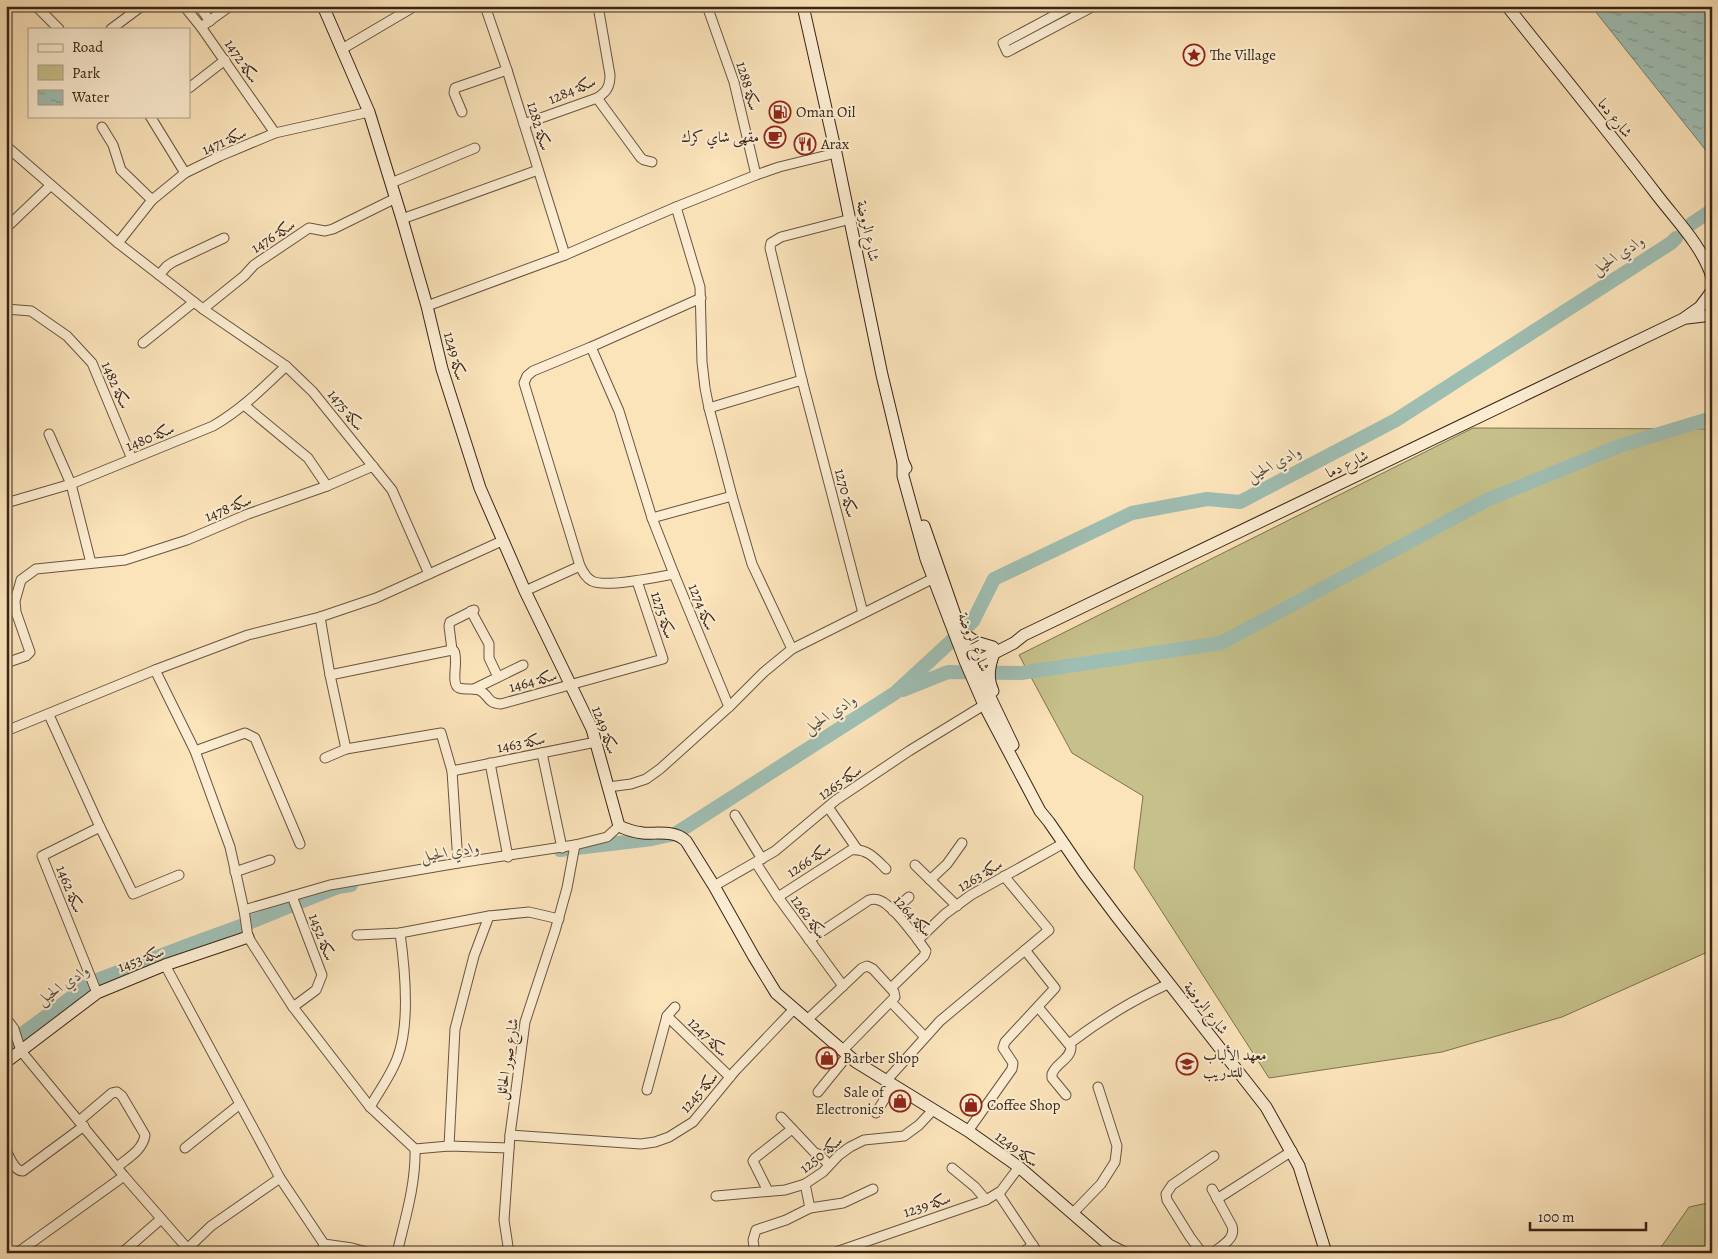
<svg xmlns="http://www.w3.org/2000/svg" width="1718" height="1259" font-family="Alegreya,Amiri,serif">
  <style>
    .green { fill: #c6c18b; stroke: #7f7251 }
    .water { fill: url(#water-ripples); stroke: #768075 }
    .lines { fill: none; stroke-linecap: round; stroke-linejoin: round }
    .river { stroke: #9fbeb3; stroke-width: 14 }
    .street-casing { stroke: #695440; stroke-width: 11 }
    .secondary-casing { stroke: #382417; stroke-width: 13 }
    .street { stroke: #fcedd2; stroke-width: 9 }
    .secondary { stroke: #fcedd2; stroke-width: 11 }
    .labels { text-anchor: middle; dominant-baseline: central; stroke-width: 4; stroke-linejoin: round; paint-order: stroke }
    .poi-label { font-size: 15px; fill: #382417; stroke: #fcedd2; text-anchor: start }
    .street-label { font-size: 15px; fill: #382417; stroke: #fcedd2 }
    .water-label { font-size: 16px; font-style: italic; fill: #575246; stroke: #fcedd2 }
  </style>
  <defs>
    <pattern id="water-ripples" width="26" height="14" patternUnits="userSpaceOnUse" patternTransform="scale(1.25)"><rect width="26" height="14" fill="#9fbeb3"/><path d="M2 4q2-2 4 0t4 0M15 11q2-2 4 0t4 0" fill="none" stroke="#839a91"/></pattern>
  </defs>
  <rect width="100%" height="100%" fill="#fbe3ba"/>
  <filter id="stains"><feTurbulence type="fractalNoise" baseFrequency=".004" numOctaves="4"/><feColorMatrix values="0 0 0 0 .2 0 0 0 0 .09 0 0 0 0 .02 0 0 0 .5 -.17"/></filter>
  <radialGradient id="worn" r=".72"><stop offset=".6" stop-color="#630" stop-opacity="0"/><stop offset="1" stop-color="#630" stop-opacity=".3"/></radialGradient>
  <g class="green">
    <path d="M1473 428 1712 429V950L1562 1017 1442 1052 1269 1078 1134 868 1143 796 1072 753 1019 655Z"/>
    <path d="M1712 1202V1253H1657L1689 1207Z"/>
  </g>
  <path class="water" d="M1591 6H1712V158Z"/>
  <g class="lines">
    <g class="river">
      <path d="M1691 224 1712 210"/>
      <path d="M903 690 948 672 1021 673 1221 643 1487 500 1619 446 1712 418"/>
      <path d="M560 850 652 839 675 834 895 693 973 621 994 579 1132 513 1207 499 1240 502 1396 420 1671 243 1676 238"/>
      <path d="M6 1046 92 982 191 944 246 924 295 904 338 887 351 885"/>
    </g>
    <g class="street-casing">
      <g id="street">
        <path d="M36 6 59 29"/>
        <path d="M184 6 201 27 275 133"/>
        <path d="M199 6 210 21"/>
        <path d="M485 6 507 70 565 255"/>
        <path d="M707 6 734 82 756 175"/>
        <path d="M1072 6 1003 43 1007 52 1094 6"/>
        <path d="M201 27 230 6"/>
        <path d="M111 29 142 6"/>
        <path d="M342 49 415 6"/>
        <path d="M189 88 225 60"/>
        <path d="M597 98 641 158 644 160 652 162"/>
        <path d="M462 112 454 93 455 88 507 70"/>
        <path d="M150 116 185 173"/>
        <path d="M524 124 597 98C607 92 610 86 610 75L598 6"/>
        <path d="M102 127 113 145 121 170 152 200"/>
        <path d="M6 146 118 243 203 309 286 366 313 392 392 490 429 574"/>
        <path d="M391 183 475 148"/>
        <path d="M676 207 700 287 702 362 705 388 709 408 732 496 752 564 792 649"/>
        <path d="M402 219 538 170"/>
        <path d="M851 219 781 237 771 243 770 248 802 380 863 613"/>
        <path d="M6 228 51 185"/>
        <path d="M118 243 152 200 185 173 220 156 275 133 369 112"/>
        <path d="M159 275 167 266 173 262 224 238"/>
        <path d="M427 306 565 255 676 207 756 175 779 167 836 153"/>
        <path d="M6 309 31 311 67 336 92 363 132 459"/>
        <path d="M203 309 244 276 254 265 309 228 325 231 333 229 396 198"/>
        <path d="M143 343 194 302"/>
        <path d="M591 347 619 411 652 518 674 574 729 707"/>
        <path d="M244 405 308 458 327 486"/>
        <path d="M709 408 802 380"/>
        <path d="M49 434 71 484 91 563"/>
        <path d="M6 503 71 484 213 426C241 410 263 388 286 366"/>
        <path d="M652 518 732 496"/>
        <path d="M674 574C658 577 605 588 592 581 586 578 583 572 580 566L524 383 527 376 533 371 591 347 701 298"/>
        <path d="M525 591 580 566"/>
        <path d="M471 611 489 644V658L498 677"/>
        <path d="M320 617 330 675 346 749"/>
        <path d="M452 650 454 651C459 660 450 684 459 688 465 690 473 688 479 690 490 695 486 703 501 704L663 659 637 581"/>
        <path d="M452 650 449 626 450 622 474 610"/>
        <path d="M6 663 26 656 30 652 16 612 15 601 21 580 36 569 125 560 187 540 248 514 327 486 373 466"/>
        <path d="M155 670 195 751 230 847 244 910 248 937 293 1007 370 1107 415 1149C416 1184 405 1219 397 1253"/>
        <path d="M330 675 452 650"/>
        <path d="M474 689 523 665"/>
        <path d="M49 715 100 827 133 894 179 875"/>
        <path d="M6 731 155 670 248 635 320 617 376 598 502 541"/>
        <path d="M195 751 245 733 255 738 300 844"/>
        <path d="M542 753 562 848"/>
        <path d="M325 758 346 749 441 733 452 771 458 863"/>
        <path d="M490 763 508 857"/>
        <path d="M452 771 596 742"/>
        <path d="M608 787 631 784 646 779 660 769 729 707 764 672 792 649 938 576"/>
        <path d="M828 807 857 849"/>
        <path d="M735 815 762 859"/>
        <path d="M756 863 778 897 843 986"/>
        <path d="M915 865 957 906"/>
        <path d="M235 872 270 860"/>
        <path d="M930 880 947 864 962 843"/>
        <path d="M714 886 775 851 836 800 909 751 984 705"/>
        <path d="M292 896 322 975 316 990 293 1007"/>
        <path d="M778 897 851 850C867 848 876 859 886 869"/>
        <path d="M244 910 330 885 458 863 575 845 607 837 619 826"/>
        <path d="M893 911 909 897"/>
        <path d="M357 935 400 933 489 916 529 912 559 919"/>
        <path d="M809 940 869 900C873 899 877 899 881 901 894 907 917 938 926 951L924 956 891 988"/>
        <path d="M918 940 945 914 971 895 1064 843"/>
        <path d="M165 965 280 1178 324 1244 321 1253"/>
        <path d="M97 993 42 856 100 827"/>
        <path d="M891 1002 925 1037"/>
        <path d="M1038 1007 1071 1047C1071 1059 1056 1063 1052 1074V1078L1066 1095"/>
        <path d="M667 1016 730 1077"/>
        <path d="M6 1018 14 1029 21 1051 124 1176 187 1248"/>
        <path d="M808 1019 862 968 867 966 873 969 894 992 895 997 843 1050"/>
        <path d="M1069 1044C1100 1020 1133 1000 1168 984"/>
        <path d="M886 1081 940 1021 1049 930 1004 876"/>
        <path d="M647 1090 667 1016 675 1007"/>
        <path d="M818 1092 848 1055"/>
        <path d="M370 1107C379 1091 392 1074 398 1056 410 1023 405 969 400 933"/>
        <path d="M876 1113 893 1085"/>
        <path d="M781 1117 815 1153 819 1154 829 1165"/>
        <path d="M79 1121 112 1093 117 1092 122 1096 145 1135C143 1150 128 1158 117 1167"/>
        <path d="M968 1131 1012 1069 1013 1063 1003 1048 1005 1042 1055 988 1025 950"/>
        <path d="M510 1135 641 1144 655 1142 669 1137 693 1122 735 1071 794 1009"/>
        <path d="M449 1146 455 1029 474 956 489 916"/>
        <path d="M185 1148 240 1104"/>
        <path d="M415 1149 449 1146 509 1148"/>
        <path d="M6 1150C10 1158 14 1171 23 1171L84 1126"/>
        <path d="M952 1168 975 1187 986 1200"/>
        <path d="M1212 1189 1232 1226C1236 1239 1222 1245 1213 1253"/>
        <path d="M768 1191 753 1161 755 1158 792 1129"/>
        <path d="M998 1193 1038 1253"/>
        <path d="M716 1196 785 1190 805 1184 823 1172 839 1155 850 1147 864 1140 904 1136 919 1125 933 1110"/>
        <path d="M1217 1199 1292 1151"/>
        <path d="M810 1208 843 1203 873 1189"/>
        <path d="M1073 1213 1101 1184 1115 1162 1117 1146 1098 1087"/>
        <path d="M324 1244 352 1248 371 1253"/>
        <path d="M17 1253 124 1176"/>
        <path d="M122 1253 161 1219"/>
        <path d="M183 1253 211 1226 280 1178"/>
        <path d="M509 1253 504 1220 510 1135 525 1022 555 931 567 888 575 845"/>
        <path d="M755 1253 753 1240 756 1230 786 1220 810 1208 805 1184"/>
        <path d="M833 1253 986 1200 1001 1191 1019 1167"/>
        <path d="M1022 1253 1033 1245"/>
        <path d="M1202 1253 1190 1237 1167 1200 1166 1194 1172 1185 1214 1156"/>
      </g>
    </g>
    <g class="secondary-casing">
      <g id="secondary">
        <path d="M323 6 369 112 402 219 427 306 442 369 480 488 525 591 592 729 619 826C627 830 635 832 643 833 657 834 675 830 686 841L714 886 754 957 776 993 856 1062 968 1131 1019 1167 1109 1245 1125 1253"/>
        <path d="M803 6 836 153 882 375 903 462 906 468"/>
        <path d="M1507 6C1557 69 1608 131 1657 195 1677 221 1702 246 1712 277"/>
        <path d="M1687 318 1712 315"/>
        <path d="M903 462V476L926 559 965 661 984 705 1040 811 1049 822 1084 873 1117 917 1266 1107 1299 1166 1326 1253"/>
        <path d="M924 526 961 632 978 672 1013 745"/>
        <path d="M961 632 976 642 993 647"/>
        <path d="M969 666 1014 643 1024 635 1683 319 1700 307 1712 291"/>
        <path d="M993 691C987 678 989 667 994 653"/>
        <path d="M6 1062 97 993 165 965 248 937"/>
      </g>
    </g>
    <use href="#street" class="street"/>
    <use href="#secondary" class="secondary"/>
  </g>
  <defs>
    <g id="sight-ring" transform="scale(1.125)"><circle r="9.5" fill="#fcedd2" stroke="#8f2418" stroke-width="1.5"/><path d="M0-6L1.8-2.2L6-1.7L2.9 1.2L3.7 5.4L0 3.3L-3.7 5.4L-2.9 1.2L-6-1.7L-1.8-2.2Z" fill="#8f2418"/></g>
    <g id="fuel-ring" transform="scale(1.125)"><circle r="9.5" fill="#fcedd2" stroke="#8f2418" stroke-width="1.5"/><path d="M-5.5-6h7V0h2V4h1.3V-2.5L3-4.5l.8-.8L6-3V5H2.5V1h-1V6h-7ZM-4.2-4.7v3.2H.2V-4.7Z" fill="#8f2418"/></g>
    <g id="cafe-ring" transform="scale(1.125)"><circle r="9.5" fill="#fcedd2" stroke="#8f2418" stroke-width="1.5"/><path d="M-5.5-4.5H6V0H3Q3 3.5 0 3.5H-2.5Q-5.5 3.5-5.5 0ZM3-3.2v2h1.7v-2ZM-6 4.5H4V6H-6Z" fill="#8f2418"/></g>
    <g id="restaurant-ring" transform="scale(1.125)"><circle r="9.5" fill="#fcedd2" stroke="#8f2418" stroke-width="1.5"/><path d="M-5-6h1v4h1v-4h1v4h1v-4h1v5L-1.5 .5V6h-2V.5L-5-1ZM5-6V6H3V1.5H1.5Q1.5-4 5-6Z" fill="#8f2418"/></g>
    <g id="shop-ring" transform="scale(1.125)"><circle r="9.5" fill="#fcedd2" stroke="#8f2418" stroke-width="1.5"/><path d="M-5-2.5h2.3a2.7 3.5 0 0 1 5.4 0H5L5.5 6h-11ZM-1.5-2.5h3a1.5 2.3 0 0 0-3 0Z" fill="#8f2418"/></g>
    <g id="school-ring" transform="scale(1.125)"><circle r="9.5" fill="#fcedd2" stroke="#8f2418" stroke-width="1.5"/><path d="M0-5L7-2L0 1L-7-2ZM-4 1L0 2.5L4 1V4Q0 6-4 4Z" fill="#8f2418"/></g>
  </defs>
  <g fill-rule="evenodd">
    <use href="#sight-ring" x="1194" y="55"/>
    <use href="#fuel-ring" x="780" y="112"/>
    <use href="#cafe-ring" x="775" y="137"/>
    <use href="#restaurant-ring" x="805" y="144"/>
    <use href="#shop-ring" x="827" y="1058"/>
    <use href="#school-ring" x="1187" y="1064"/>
    <use href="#shop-ring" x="900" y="1101"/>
    <use href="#shop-ring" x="971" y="1105"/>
  </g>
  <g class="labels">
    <g class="poi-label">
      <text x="1210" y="55">The Village</text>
      <text x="796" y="112">Oman Oil</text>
      <text x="759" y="137" text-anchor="end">مقهى شاي كرك</text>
      <text x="821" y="144">Arax</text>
      <text x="1203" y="1055">معهد الألباب<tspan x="1203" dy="17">للتدريب</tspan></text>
      <text x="843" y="1058">Barber Shop</text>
      <text x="884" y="1092" text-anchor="end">Sale of<tspan x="884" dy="17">Electronics</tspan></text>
      <text x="987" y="1105">Coffee Shop</text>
    </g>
    <g class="street-label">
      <text transform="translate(242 61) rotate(56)">سكة 1472</text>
      <text transform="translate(748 86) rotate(74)">سكة 1288</text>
      <text transform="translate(572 90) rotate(-23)">سكة 1284</text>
      <text transform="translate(1615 118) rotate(51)">شارع دما</text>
      <text transform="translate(539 126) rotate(73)">سكة 1282</text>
      <text transform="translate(224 141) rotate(-24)">سكة 1471</text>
      <text transform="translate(868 231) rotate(78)">شارع الروضة</text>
      <text transform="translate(273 236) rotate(-33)">سكة 1476</text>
      <text transform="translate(455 356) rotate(75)">سكة 1249</text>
      <text transform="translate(116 385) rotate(66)">سكة 1482</text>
      <text transform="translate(346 410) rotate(51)">سكة 1475</text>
      <text transform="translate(150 437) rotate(-22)">سكة 1480</text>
      <text transform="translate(1347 464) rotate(-26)">شارع دما</text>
      <text transform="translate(846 493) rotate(75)">سكة 1270</text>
      <text transform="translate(228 508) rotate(-22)">سكة 1478</text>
      <text transform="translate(702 607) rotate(68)">سكة 1274</text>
      <text transform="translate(663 615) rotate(72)">سكة 1275</text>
      <text transform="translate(974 642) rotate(68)">شارع الروضة</text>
      <text transform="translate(533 681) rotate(-15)">سكة 1464</text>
      <text transform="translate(605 730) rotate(70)">سكة 1249</text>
      <text transform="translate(521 743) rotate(-11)">سكة 1463</text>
      <text transform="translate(840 782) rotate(-35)">سكة 1265</text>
      <text transform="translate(809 860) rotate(-33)">سكة 1266</text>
      <text transform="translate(980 875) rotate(-31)">سكة 1263</text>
      <text transform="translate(70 889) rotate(68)">سكة 1462</text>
      <text transform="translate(913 916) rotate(48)">سكة 1264</text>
      <text transform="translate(809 917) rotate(54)">سكة 1262</text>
      <text transform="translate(322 937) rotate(69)">سكة 1452</text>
      <text transform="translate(141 959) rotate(-21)">سكة 1453</text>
      <text transform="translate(1206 1008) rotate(52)">شارع الروضة</text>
      <text transform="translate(708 1037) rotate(44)">سكة 1247</text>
      <text transform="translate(507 1059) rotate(-81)">شارع صور الحائل</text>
      <text transform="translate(699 1092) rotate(-49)">سكة 1245</text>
      <text transform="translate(1017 1149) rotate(37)">سكة 1249</text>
      <text transform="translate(821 1154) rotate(-39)">سكة 1250</text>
      <text transform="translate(927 1205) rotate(-18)">سكة 1239</text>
    </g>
    <g class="water-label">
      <text transform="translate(1618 255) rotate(-33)">وادي الحيل</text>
      <text transform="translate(1274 464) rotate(-28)">وادي الحيل</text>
      <text transform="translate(830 714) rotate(-33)">وادي الحيل</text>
      <text transform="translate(450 852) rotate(-9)">وادي الحيل</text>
      <text transform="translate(63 985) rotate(-34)">وادي الحيل</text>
    </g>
  </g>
  <rect width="1718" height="1259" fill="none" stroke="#fbe3ba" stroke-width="25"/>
  <rect x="8" y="8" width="1703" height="1244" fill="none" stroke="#382417" stroke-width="2.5"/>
  <rect x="12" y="12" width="1693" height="1234" fill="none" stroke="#382417"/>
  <rect x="28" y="28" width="162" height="90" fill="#fcedd2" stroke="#ae9d87"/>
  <rect x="38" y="44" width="25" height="8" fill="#fcedd2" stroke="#ae9d87"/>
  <text x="72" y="52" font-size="15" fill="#382417">Road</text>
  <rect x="38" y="65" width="25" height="15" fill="#c6c18b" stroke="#ae9d87"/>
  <text x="72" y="78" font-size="15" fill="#382417">Park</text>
  <rect x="38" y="90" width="25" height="15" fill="url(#water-ripples)" stroke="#ae9d87"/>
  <text x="72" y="102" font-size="15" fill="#382417">Water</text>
  <path d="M1530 1222v8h116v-8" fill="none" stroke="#382417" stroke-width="2.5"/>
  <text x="1538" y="1222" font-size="15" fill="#382417" stroke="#fcedd2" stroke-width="4" paint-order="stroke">100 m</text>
  <rect width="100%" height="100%" filter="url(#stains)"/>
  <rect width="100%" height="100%" fill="url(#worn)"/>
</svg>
